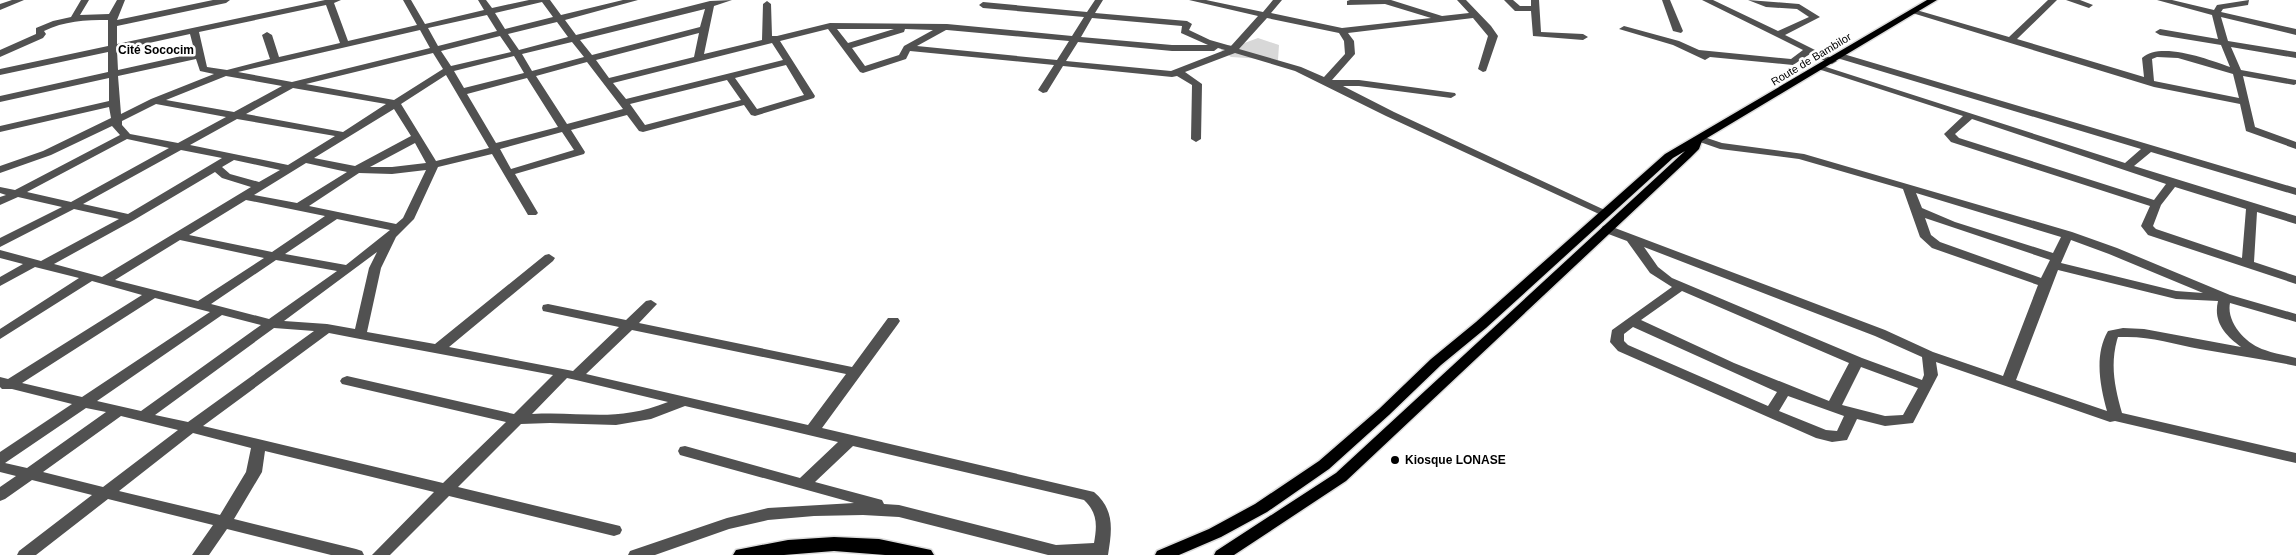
<svg xmlns="http://www.w3.org/2000/svg" width="2296" height="555" font-family="Arial,sans-serif">
  <style>
    .green { fill: #d8d8d8 }
    .lines { fill: none; stroke-linecap: round; stroke-linejoin: round }
    .major-casing { stroke: #dbdbdb; stroke-width: 3 }
    .highway-casing { stroke: #dbdbdb; stroke-width: 3 }
    .minor { fill: #515151; fill-rule: evenodd }
    .major { fill: #000; fill-rule: evenodd }
    .highway { fill: #000; fill-rule: evenodd }
    .poi-dot { fill: #000; stroke: #fff; stroke-width: 2 }
    .labels { text-anchor: middle; dominant-baseline: central; stroke-width: 5; stroke-linejoin: round; paint-order: stroke }
    .far-street-label { font-size: 11px; fill: #000; stroke: #fff }
    .far-quarter-label { font-size: 12px; font-weight: bold; fill: #000; stroke: #fff }
    .poi-label { font-size: 12px; font-weight: bold; fill: #000; stroke: #fff; text-anchor: start }
  </style>
  <rect width="100%" height="100%" fill="#fff"/>
  <path class="green" d="M1258 38 1279 45 1278 60 1231 57 1221 50 1222 45H1239Z"/>
  <g class="lines">
    <g class="major-casing">
      <path id="major" d="M1927 0H1937L1702 141 1699 149 1690 158 1346 481 1234 555H1214L1216 551 1336 473 1685 151 1673 158 1486 328 1441 365 1389 415 1329 469 1267 512 1221 537 1179 555H1155L1157 551 1209 529 1255 504 1319 461 1379 409 1431 359 1476 322 1665 154Z"/>
    </g>
    <g class="highway-casing">
      <path id="highway" d="M834 537 879 539 931 550 934 555H885L834 551 784 555H733L736 550 788 540Z"/>
    </g>
    <g class="minor">
      <path d="M12 0H24L0 10V4Z"/>
      <path d="M81 0H89L80 15 109 14 117 0H125L117 20 213 0H230L226 3 117 26V44L325 0H341L334 3 348 41 417 25 403 0H411L425 24 484 10 478 0H486L492 8 529 0H550L561 15 623 0H638L565 20 576 35 710 1 732 0 714 6 704 54 762 40 763 4 767 1 771 4 772 36H777L830 23 947 24 1072 36 1084 17 983 8 979 5 983 2 1087 12 1095 0H1103L1095 13 1187 21 1192 24 1189 30 1210 40 1231 46 1258 16 1189 0H1206L1263 12 1273 0H1282L1271 13 1342 28 1431 18 1385 4 1347 5V1L1350 0H1391L1442 16 1469 13 1457 0H1466L1491 26 1498 36 1486 71 1483 72 1478 69 1488 36 1473 18 1348 33 1354 41 1355 54 1332 80H1359L1455 93 1456 95 1451 98 1359 86H1343L1394 112 1609 212 1607 214H1599L1386 116 1295 71 1235 53 1185 72 1202 84 1201 139 1196 142 1191 139 1192 85 1177 76 1172 77 1063 66 1047 92 1043 93 1038 90 1054 65 910 51 906 59 863 73 860 72 828 29 780 41 815 96 814 98 755 116 751 115 744 105 643 132 639 131 627 115 571 130 585 152 584 154 515 174 538 213 536 215H528L492 154 438 167 414 219 396 237 381 268 367 332 435 344 545 255 549 254 555 258 553 261 449 347 573 371 619 327 543 311 542 308 543 305 548 304 626 320 646 301 651 300 657 304 639 323 852 367 888 318H898L900 321 898 324 822 428 1094 492C1115 510 1112 530 1108 555H1048L899 517 863 515 814 516 768 520 729 529 655 555H628L630 551 727 518 768 508 854 503 680 455 678 451 680 447 685 446 800 478 838 442 685 406 651 419 616 425 550 423 521 424 458 487 620 526 622 530 620 534 614 536 449 496 390 555H372L434 492 265 451 262 472 234 519 356 549 362 551 364 555H331L227 529 209 555H192L213 525 108 499 36 555H17L19 551 92 495 32 480 5 499 0 501V487L16 476 0 472V452L72 404 12 389H2L0 387V377L8 379 142 295 92 281 0 339V329L79 278 35 267 0 286V277L23 264 0 258V250L41 261 119 219 74 209 0 247V238L62 207 18 197 0 205V197L6 195 0 193V187L15 190 120 135 112 126 51 155 0 173V166L43 151 111 118 109 107 0 132V126L109 101V78L0 102V96L108 72V52L0 75V69L108 46V20C85 20 64 21 44 31L46 34 43 38 0 57V50L36 34V28L53 21 71 17ZM542 2 553 17 505 29 495 13ZM326 5 340 43 279 57 272 35 267 32 262 35 270 59 227 70 207 67 199 32ZM705 9 700 27 592 55 580 40ZM487 15 497 31 438 46 428 28ZM1092 18 1182 26 1181 33 1208 45H1172L1081 37ZM1267 18 1339 33 1344 41 1345 54 1324 77 1301 67 1239 49ZM557 22 568 37 519 50 508 34ZM837 29H894L848 43ZM905 29 933 30 904 46 899 55 865 66 852 48 904 32ZM420 30 430 48 292 82 238 72ZM946 30H947L1069 41 1057 60 917 46ZM699 33 694 57 609 78 596 60ZM190 34 195 53 118 70 117 50ZM500 36 511 52 451 66 441 51ZM572 42 584 57 532 71 522 54ZM1078 42 1172 51H1214L1218 48 1225 50 1171 71 1066 61ZM772 43 783 60 626 99 613 83ZM433 53 443 69 394 100 306 84ZM514 56 524 73 464 88 454 71ZM196 59 200 71 214 74 151 99 121 114 118 76ZM587 62 623 109 567 124 536 76ZM786 65 804 95 757 109 735 78ZM446 75 489 148 436 161 401 104ZM226 76 282 86 234 112 166 100ZM527 78 558 127 496 143 467 94ZM727 80 741 100 645 125 630 104ZM293 88 386 104 343 132 246 114ZM156 104 226 117 178 143 130 134 122 125V121ZM394 109 411 136 355 166 314 158ZM237 119 335 136 288 165 190 145ZM562 132 574 150 511 169 500 149ZM127 139 169 148 71 202 27 192ZM415 143 426 163 392 167H370ZM181 150 222 158 128 214 83 204ZM234 160 280 170 259 182 230 174 222 167ZM306 163 347 172 297 203 254 195ZM426 170 403 218 396 224 309 206 359 173 392 174ZM215 172 222 178 251 187 102 277 54 264 134 220ZM246 200 325 216 272 252 189 235ZM337 219 390 230 346 265 285 254ZM180 240 264 258 198 301 115 280ZM377 252 369 268 355 329 327 324 284 321ZM276 260 337 271 269 319 211 304ZM155 298 210 312 82 397 22 383ZM222 315 261 325 141 411 97 401ZM274 328 314 331 188 422 155 415ZM632 330 846 374 808 425 586 374ZM329 333 360 339 553 375 514 414 347 376 342 378 340 381 342 384 506 422 443 483 203 426ZM567 378 576 380 668 402C615 423 584 411 532 414ZM86 408 106 412 27 468 5 463ZM121 416 178 430 103 487 43 472ZM193 433 251 448 246 472 220 515 119 491ZM853 446 1084 500C1098 513 1097 526 1094 543L1056 545 899 505 884 504 882 500 815 482Z"/>
      <path d="M1504 0H1513L1520 6H1531V0H1539L1541 32 1583 34 1588 37 1583 40 1533 36 1531 11H1515Z"/>
      <path d="M1662 0H1670L1683 31 1681 33 1673 31Z"/>
      <path d="M1702 0H1713L1778 31 1809 17 1797 9 1766 7 1748 0 1799 4 1820 17 1785 35 1837 61 1832 64 1810 54 1793 65 1710 57 1705 60 1673 45 1619 29 1624 26 1679 41 1699 50 1791 59 1803 50Z"/>
      <path d="M2048 0H2057L2017 39 2144 77 2142 58C2161 41 2209 60 2230 67L2221 45 2160 35 2155 32 2160 29 2218 39 2212 15 2157 0H2172L2214 10 2217 5 2249 0 2248 5 2223 9 2221 12 2296 29V35L2221 17 2228 41 2296 52V58L2231 47 2241 70 2296 80V84L2294 85 2243 76 2255 127 2296 142V149L2246 131 2240 104 2154 87 1909 12 1913 9 2009 37ZM2157 57 2178 58 2233 74 2239 98 2154 81 2152 59Z"/>
      <path d="M2066 0H2080L2093 5 2089 8Z"/>
      <path d="M1840 53 2296 188V195L2151 152 2134 166 2296 216V224L2257 212 2254 262 2296 276V284L2148 235 2141 226 2150 206 1951 142 1944 134 1963 116 1815 68 1820 65 1823 66 2125 163 2141 149 1837 58V54ZM1972 119 2166 184 2154 200 1959 138 1955 134ZM2175 187 2246 209 2242 258 2156 229 2153 226 2161 205Z"/>
      <path d="M1701 136 1722 143 1804 154 2072 232 2117 248 2230 295 2296 314V322L2230 303C2226 323 2247 345 2265 350 2275 354 2286 355 2296 358V366C2264 359 2232 355 2200 349 2174 344 2149 336 2123 337H2118L2117 340C2110 366 2115 388 2122 413L2296 453V463L2115 421 2110 422 1936 362 1938 375 1913 423 1885 426 1857 419 1847 440 1832 442 1816 438 1618 351 1610 342 1612 330 1672 287 1650 273 1627 241 1603 232 1601 229 1603 226 1607 225 1885 330 1933 352 2003 376 2038 285 1932 248 1920 237 1903 189 1799 159 1720 149 1697 141 1696 139ZM1916 193 2061 237 2053 253 1955 222 1922 208ZM1925 218 2050 260 2041 278 1940 242 1931 235ZM2071 240 2109 254 2203 293 2176 291 2061 263ZM1644 247 1875 336 1922 357 1924 375 1922 380 1862 358 1672 278 1658 267ZM2058 270 2176 299 2218 301C2213 322 2225 335 2241 347L2144 329 2123 328 2108 331C2094 355 2100 386 2107 411L2016 380ZM1682 291 1849 363 1829 401 1734 363 1641 320ZM1633 327 1777 392 1768 406 1628 345 1624 341V334ZM1861 367 1918 388 1903 415 1885 416 1842 405ZM1788 396 1844 416 1837 431 1826 430 1779 411Z"/>
    </g>
    <use href="#major" class="major"/>
    <use href="#highway" class="highway"/>
  </g>
  <circle class="poi-dot" cx="1395" cy="460" r="5"/>
  <g class="labels">
    <g class="far-street-label">
      <text transform="translate(1811 59) rotate(-31)">Route de Bambilor</text>
    </g>
    <g class="far-quarter-label">
      <text x="156" y="50">Cité Sococim</text>
    </g>
    <g class="poi-label">
      <text x="1405" y="460">Kiosque LONASE</text>
    </g>
  </g>
</svg>
